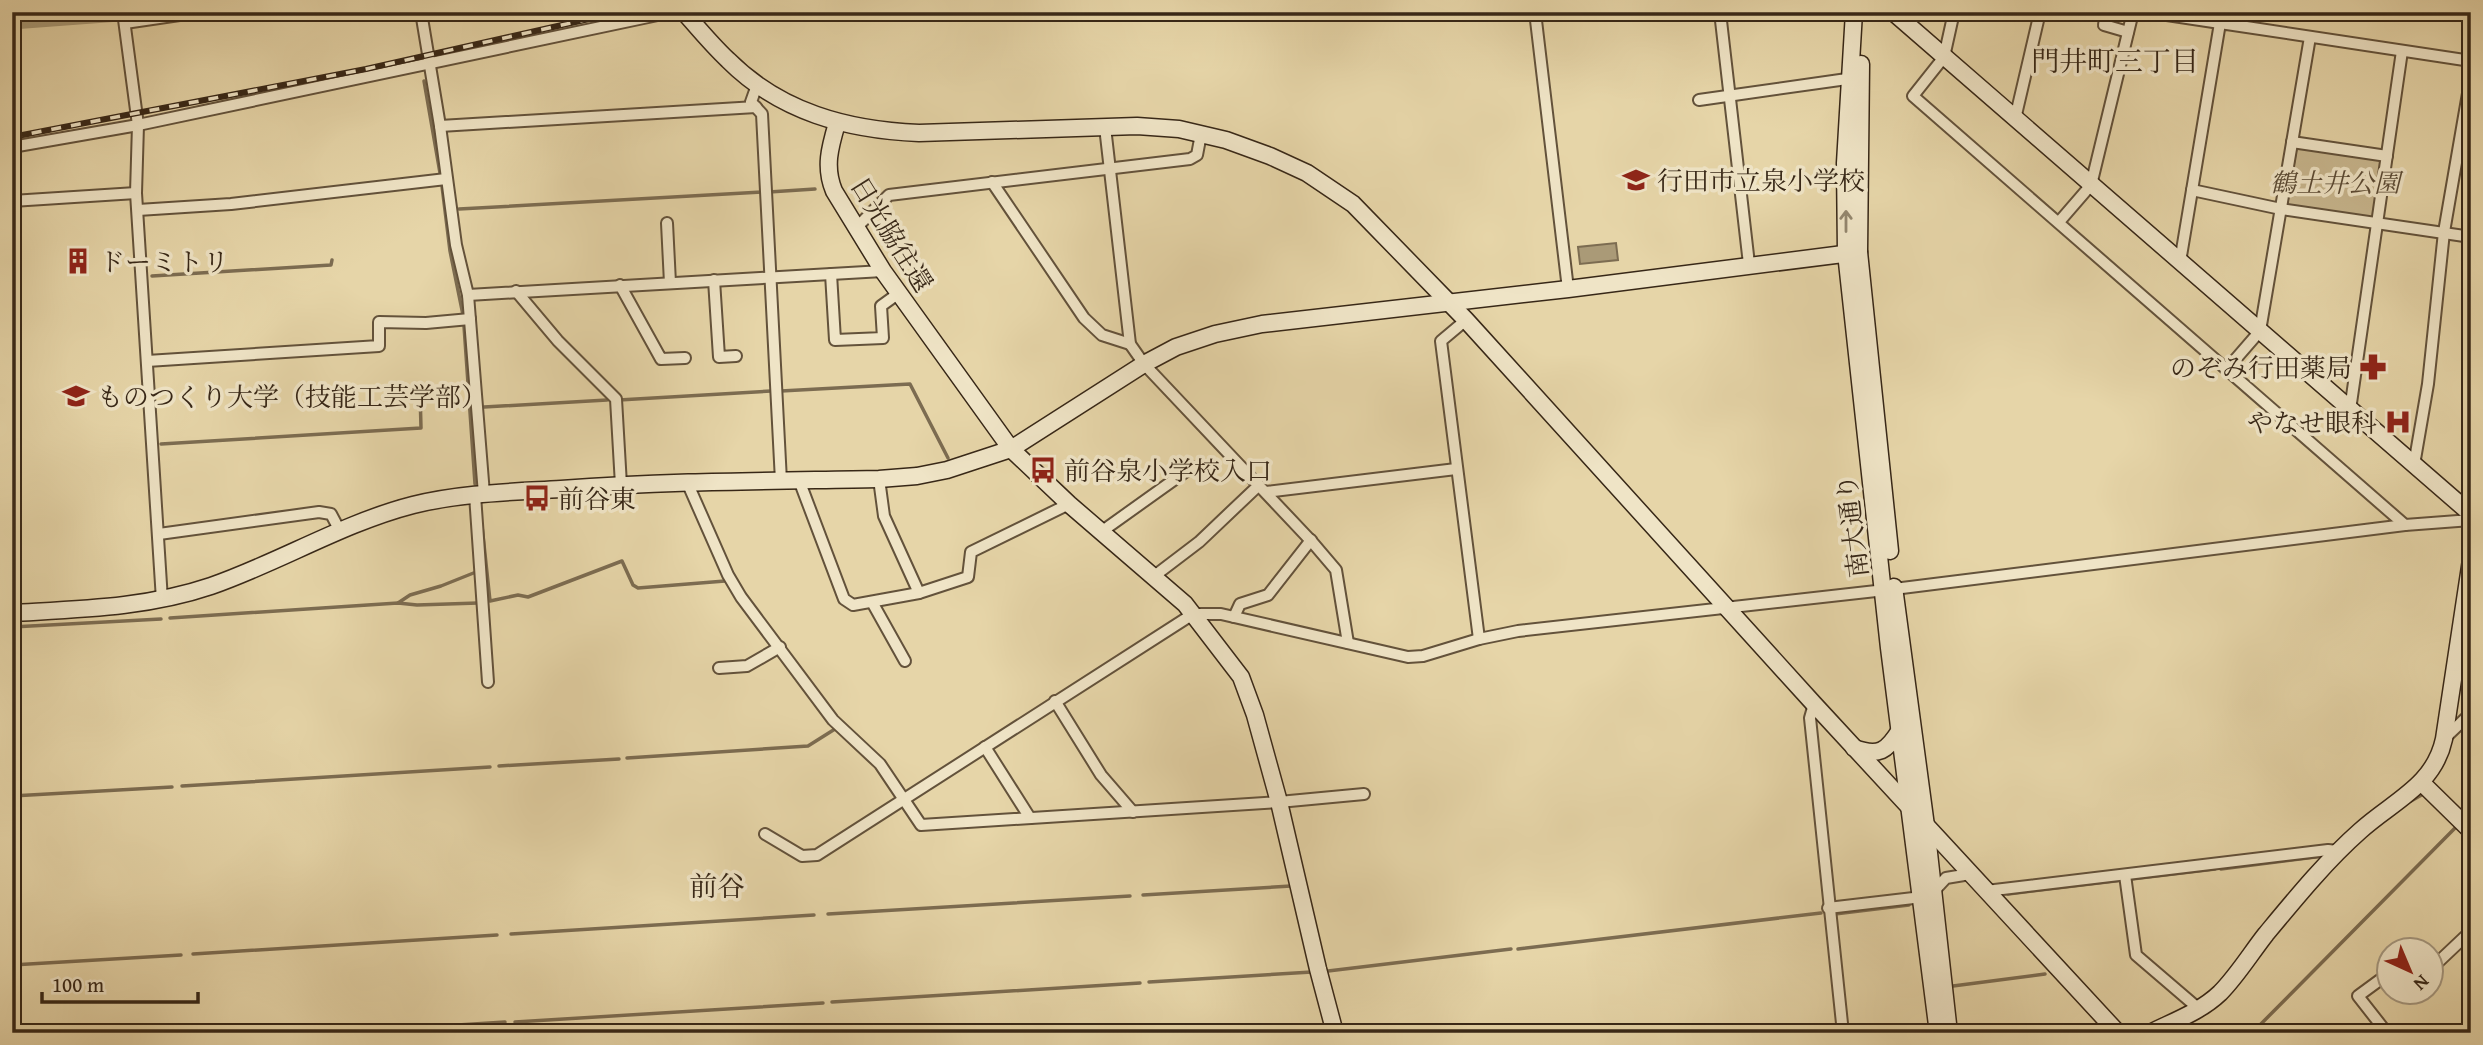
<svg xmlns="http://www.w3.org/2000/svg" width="2483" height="1045" font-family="'Gentium Book Plus','Noto Serif JP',serif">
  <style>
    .green { fill: #c8b78f; stroke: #806f53; stroke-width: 2 }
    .water { fill: #aa9a77; stroke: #7c6c51; stroke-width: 2 }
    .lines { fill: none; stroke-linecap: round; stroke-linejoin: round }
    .stream { stroke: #7c6c51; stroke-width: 3.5 }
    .river { stroke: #aa9a77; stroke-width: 19 }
    .street-casing { stroke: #63523b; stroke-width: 14 }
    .secondary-casing { stroke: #372717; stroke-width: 19 }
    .street { stroke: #efe4c6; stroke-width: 10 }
    .secondary { stroke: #efe4c6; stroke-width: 16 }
    .rail-casing { stroke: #372717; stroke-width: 6 }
    .rail { stroke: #efe4c6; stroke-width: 3.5; stroke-dasharray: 10; stroke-linecap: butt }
    .oneway { stroke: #93866e }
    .labels { text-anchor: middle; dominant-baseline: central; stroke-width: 7; stroke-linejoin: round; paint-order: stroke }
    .poi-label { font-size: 26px; fill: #372717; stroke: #efe4c6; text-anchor: start }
    .park-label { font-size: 26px; font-style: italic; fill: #5b4b35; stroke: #efe4c6 }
    .street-label { font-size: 26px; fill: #372717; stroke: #efe4c6 }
    .neighbourhood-label { font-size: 28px; fill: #372717; stroke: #efe4c6 }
  </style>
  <rect width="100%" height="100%" fill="#e6d5a8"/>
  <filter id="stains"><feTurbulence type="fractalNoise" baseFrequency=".00286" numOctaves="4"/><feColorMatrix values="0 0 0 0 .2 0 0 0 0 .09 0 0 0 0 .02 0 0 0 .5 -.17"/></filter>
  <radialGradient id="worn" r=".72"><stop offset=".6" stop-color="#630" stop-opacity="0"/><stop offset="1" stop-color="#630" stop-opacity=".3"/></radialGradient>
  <path class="green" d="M2297 146 2383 158 2374 219 2287 206Z"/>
  <path class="water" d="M1616 243 1618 260 1580 264 1578 247Z"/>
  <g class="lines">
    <g class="stream">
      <path d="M424 81 440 173"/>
      <path d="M442 186 450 251 463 315"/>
      <path d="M769 192 815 189"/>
      <path d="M459 209 762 192"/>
      <path d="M152 276 331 265 332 260"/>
      <path d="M464 326 475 484"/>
      <path d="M781 391 910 384 948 458"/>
      <path d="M619 400 771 391"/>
      <path d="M484 407 607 400"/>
      <path d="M161 444 421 428 420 391 469 386"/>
      <path d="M482 526 490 601 518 595 528 597 622 561 633 585 638 588 725 581"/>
      <path d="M398 603 410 595 441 586 476 572"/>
      <path d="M170 618 398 603 417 605 478 603"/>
      <path d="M12 627 161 619"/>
      <path d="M627 758 808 746 835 729"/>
      <path d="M499 766 619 759"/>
      <path d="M182 786 490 767"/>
      <path d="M12 796 172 787"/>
      <path d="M2411 801 2425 793"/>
      <path d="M2221 869 2323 856"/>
      <path d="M2008 894 2215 869"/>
      <path d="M1143 895 1291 886"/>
      <path d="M828 914 1130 896"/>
      <path d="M1835 914 1909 905"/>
      <path d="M511 934 814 915"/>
      <path d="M1518 949 1821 913"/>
      <path d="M193 954 497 935"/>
      <path d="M12 965 181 955"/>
      <path d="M1328 971 1511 949"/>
      <path d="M1149 982 1312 972"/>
      <path d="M1953 986 2045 974"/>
      <path d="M832 1002 1140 983"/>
      <path d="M515 1022 823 1003"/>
      <path d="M331 1033 505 1022"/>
      <path d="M2252 1033 2459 824"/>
    </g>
    <path class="river" d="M12 20 119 12"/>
    <g class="street-casing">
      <g id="street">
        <path d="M123 12 138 125 136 193 162 600"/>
        <path d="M421 12 440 126 456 245 468 295 484 494"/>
        <path d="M1535 12 1568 289"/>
        <path d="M1720 12 1749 264"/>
        <path d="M1954 12 1944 57 1913 96 2405 525"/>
        <path d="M2106 12 2104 25 2128 32"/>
        <path d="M2147 12 2220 23 2222 12"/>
        <path d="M125 23 200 12"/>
        <path d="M757 85 751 102 762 114 781 481"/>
        <path d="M1699 100 1854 78"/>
        <path d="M2015 119 2040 12"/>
        <path d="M440 126 756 107"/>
        <path d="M1105 127 1130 344 1144 364 1313 543 1336 570 1348 643"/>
        <path d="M2292 142 2387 156"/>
        <path d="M12 147 138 125 672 12"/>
        <path d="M992 182 1084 318 1102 335 1130 344"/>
        <path d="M2192 190 2281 209 2471 237"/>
        <path d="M12 201 136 193"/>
        <path d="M138 210 231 204 446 179"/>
        <path d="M2059 222 2091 185 2133 12"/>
        <path d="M667 223 670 283"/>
        <path d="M855 229 889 195 1190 159 1197 155 1201 134"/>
        <path d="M2180 262 2220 23 2471 61"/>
        <path d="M831 274 835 340 883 338 881 306 899 293"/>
        <path d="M714 280 719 357 736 356"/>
        <path d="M620 285 661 359 685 358"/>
        <path d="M516 291 558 341 616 399 621 485"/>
        <path d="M468 295 883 271"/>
        <path d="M1466 320 1441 341 1479 639"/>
        <path d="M147 361 379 346V322L426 323 470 319"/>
        <path d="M2227 369 2260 331 2310 37"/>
        <path d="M2350 410 2402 51"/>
        <path d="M2414 465 2428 384 2444 232 2471 76"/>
        <path d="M879 479 884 516 919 593"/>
        <path d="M799 480 844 599 853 605 919 593 968 577 971 552 1069 504"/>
        <path d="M687 482 728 575 741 597 833 720 880 764 921 825 1279 802 1364 794"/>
        <path d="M1266 492 1456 469"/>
        <path d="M475 495 488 682"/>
        <path d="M1101 532 1192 467"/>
        <path d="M159 534 319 512 331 514 340 531"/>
        <path d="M1153 577 1199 542 1259 485"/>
        <path d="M872 602 905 661"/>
        <path d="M1234 617 1240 604 1268 595 1311 540"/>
        <path d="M719 668 747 666 780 647"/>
        <path d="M1055 701 1101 775 1133 812"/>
        <path d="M1814 704 1810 718 1843 1033"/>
        <path d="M2445 738 2471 713"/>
        <path d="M985 747 1030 818"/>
        <path d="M765 834 802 856 817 855 1193 614H1221L1408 657 1423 656 1479 639 1518 631 1894 589 2405 525 2471 520"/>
        <path d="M2125 875 2136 955 2199 1009"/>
        <path d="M1986 891 2328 850 2339 851"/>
        <path d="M1933 892 1946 878 1970 874"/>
        <path d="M1828 908 1922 897"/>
        <path d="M2430 965H2435L2471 931"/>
        <path d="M2387 1033 2358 996 2388 974"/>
      </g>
    </g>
    <g class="secondary-casing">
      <g id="secondary">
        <path d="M684 12C698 28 712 45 728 60 780 112 847 130 919 133L1137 126 1179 129 1226 140 1270 156 1307 173 1353 204 1466 320 1814 704 2118 1033"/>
        <path d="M1854 12 1845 163 1846 253 1889 648 1938 1033"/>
        <path d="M1893 12 2471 514"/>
        <path d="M1861 64 1859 252 1890 551"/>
        <path d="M837 123C830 147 824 167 834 191L883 271 1011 449 1069 504 1185 604 1241 677 1255 715 1279 802 1318 969 1335 1033"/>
        <path d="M1894 587 1926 826 1949 1033"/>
        <path d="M12 613C80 609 146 608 211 586 280 562 343 523 413 505 461 493 512 492 561 489 667 481 773 481 879 479L917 476 947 470 1011 449 1144 364 1176 347 1215 334 1262 324 1568 289 1859 252"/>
        <path d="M1854 748C1879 757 1887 751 1900 730"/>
        <path d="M2421 782 2471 831"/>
        <path d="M2150 1033C2174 1021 2200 1012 2220 993 2237 976 2251 953 2266 934 2295 899 2326 861 2360 831 2393 801 2434 786 2444 739L2471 560"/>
      </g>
    </g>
    <use href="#street" class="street"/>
    <use href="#secondary" class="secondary"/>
    <g class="rail-casing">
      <path id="rail" d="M12 137 366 69 620 12"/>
    </g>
    <use href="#rail" class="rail"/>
  </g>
  <defs><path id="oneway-shaft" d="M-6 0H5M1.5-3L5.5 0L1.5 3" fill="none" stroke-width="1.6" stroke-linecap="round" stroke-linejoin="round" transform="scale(1.75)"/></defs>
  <use class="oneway" href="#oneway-shaft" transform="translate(1846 221) rotate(-90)"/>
  <defs>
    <g id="school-bare" transform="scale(2.1)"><path d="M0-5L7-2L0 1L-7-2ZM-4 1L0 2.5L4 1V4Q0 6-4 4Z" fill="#8f2418" stroke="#efe4c6" stroke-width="2.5" paint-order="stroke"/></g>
    <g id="building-bare" transform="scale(2.1)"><path d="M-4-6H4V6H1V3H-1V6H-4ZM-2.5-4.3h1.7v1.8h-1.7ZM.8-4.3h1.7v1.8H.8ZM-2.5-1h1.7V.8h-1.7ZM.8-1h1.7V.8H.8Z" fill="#8f2418" stroke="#efe4c6" stroke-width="2.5" paint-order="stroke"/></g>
    <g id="pharmacy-bare" transform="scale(2.1)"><path d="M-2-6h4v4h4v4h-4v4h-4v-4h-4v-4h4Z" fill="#8f2418" stroke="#efe4c6" stroke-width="2.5" paint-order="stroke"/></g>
    <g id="university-bare" transform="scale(2.1)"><path d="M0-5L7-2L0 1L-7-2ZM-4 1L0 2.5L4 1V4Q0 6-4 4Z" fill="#8f2418" stroke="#efe4c6" stroke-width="2.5" paint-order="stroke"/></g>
    <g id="hospital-bare" transform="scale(2.1)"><path d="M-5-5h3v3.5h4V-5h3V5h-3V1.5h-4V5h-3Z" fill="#8f2418" stroke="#efe4c6" stroke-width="2.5" paint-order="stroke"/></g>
    <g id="bus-bare" transform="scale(2.1)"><path d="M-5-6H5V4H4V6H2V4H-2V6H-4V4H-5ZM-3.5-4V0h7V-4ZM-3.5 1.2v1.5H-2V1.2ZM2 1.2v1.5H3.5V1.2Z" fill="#8f2418" stroke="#efe4c6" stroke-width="2.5" paint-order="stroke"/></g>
  </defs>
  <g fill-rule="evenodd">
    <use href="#school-bare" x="1636" y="180"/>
    <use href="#building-bare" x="78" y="261"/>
    <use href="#pharmacy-bare" x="2373" y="367"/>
    <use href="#university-bare" x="76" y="396"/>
    <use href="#hospital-bare" x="2398" y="422"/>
    <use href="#bus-bare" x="1043" y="470"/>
    <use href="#bus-bare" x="537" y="498"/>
  </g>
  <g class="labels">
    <g class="poi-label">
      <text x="1657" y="180">行田市立泉小学校</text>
      <text x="99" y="261">ドーミトリ</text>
      <text x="2352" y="367" text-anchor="end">のぞみ行田薬局</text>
      <text x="97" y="396">ものつくり大学（技能工芸学部）</text>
      <text x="2377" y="422" text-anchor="end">やなせ眼科</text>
      <text x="1064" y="470">前谷泉小学校入口</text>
      <text x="558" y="498">前谷東</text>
    </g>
    <g class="park-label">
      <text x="2335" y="182">鶴土井公園</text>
    </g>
    <g class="street-label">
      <text transform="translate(892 234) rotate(58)">日光脇往還</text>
      <text transform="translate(1852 526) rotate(-97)">南大通り</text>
    </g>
    <g class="neighbourhood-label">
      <text x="2115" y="60">門井町三丁目</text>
      <text x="717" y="885">前谷</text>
    </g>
  </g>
  <rect width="2483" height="1045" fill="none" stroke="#e6d5a8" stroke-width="42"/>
  <rect x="14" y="14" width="2455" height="1017" fill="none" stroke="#372717" stroke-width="3.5"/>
  <rect x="21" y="21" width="2441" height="1003" fill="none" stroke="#372717" stroke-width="2"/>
  <g transform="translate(2410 971) rotate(136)"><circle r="33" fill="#efe4c6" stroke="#a59880" stroke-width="2"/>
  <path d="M0-5L12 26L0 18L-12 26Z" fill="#8f2418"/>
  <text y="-10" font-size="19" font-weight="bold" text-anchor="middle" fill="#372717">N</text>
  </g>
  <path d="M42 992v10h156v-10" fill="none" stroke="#372717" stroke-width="3.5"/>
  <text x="52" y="992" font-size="21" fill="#372717" stroke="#efe4c6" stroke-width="5" paint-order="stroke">100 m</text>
  <rect width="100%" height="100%" filter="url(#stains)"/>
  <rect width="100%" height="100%" fill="url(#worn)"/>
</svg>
